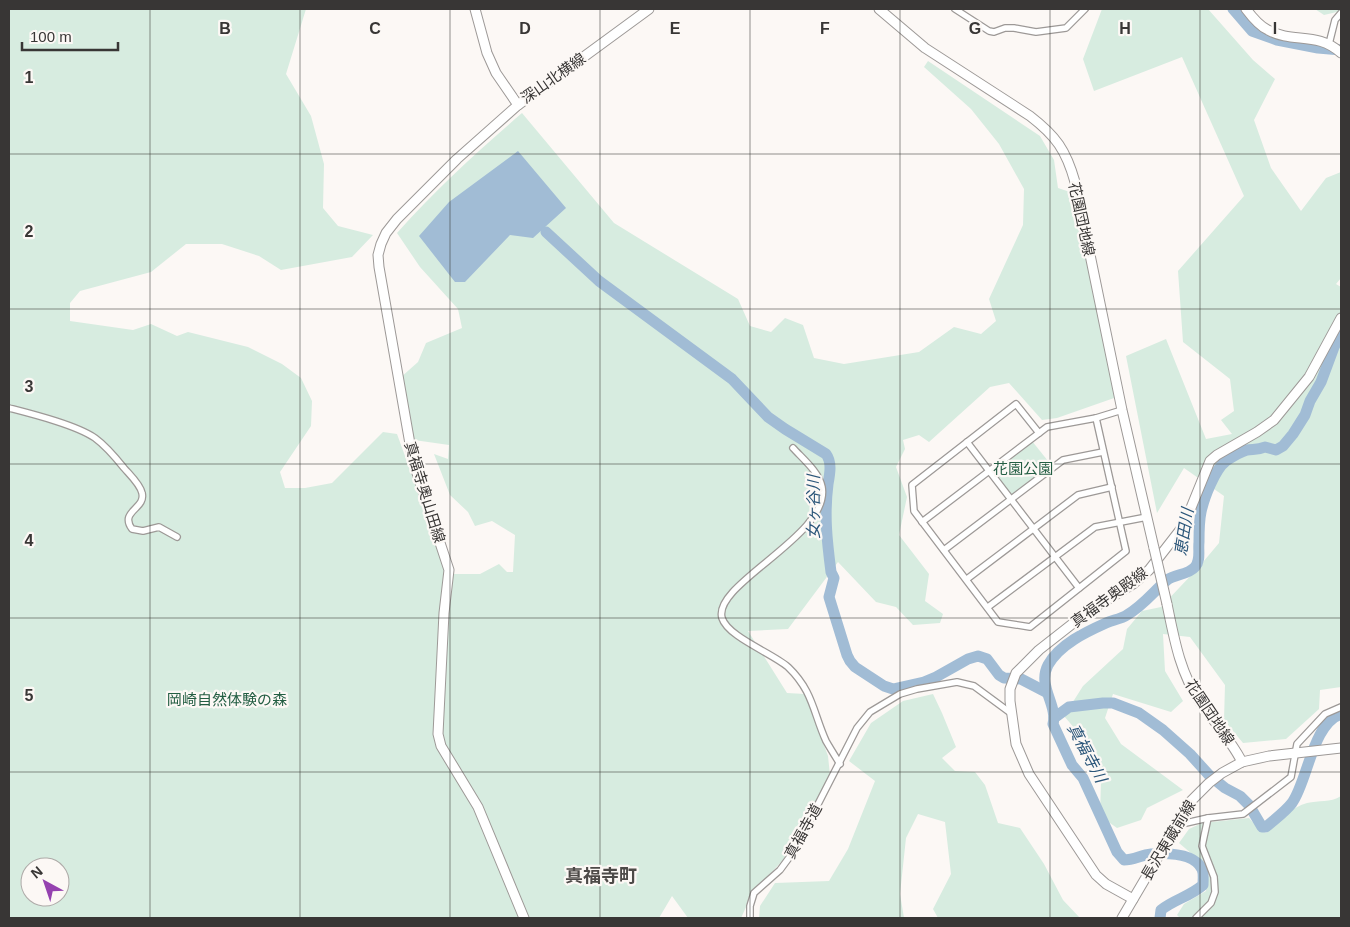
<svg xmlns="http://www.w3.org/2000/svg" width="1350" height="927" font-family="Helvetica,'Noto Sans JP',sans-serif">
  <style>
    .green { fill: #d7ece0; fill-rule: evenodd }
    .water { fill: #a1bcd5 }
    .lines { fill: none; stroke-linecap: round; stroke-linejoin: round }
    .river { stroke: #a1bcd5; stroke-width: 11 }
    .street-casing { stroke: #9d9997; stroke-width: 8 }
    .secondary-casing { stroke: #9d9997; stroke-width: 11 }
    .street { stroke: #fff; stroke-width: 5.5 }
    .secondary { stroke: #fff; stroke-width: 9 }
    .secondary-bridge-casing { stroke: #9d9997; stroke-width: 11; stroke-linecap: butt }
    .secondary-bridge { stroke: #fff; stroke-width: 9 }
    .grid { fill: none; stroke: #383635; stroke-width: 1; stroke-opacity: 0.55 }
    .labels { text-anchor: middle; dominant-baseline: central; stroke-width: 4.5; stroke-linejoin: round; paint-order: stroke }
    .street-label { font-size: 15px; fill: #383635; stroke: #fcf8f5 }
    .park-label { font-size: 15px; fill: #235e43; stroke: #fcf8f5 }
    .water-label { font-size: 16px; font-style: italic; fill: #2a5579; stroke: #fcf8f5 }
    .quarter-label { font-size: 18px; font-weight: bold; fill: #4d4a48; stroke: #fcf8f5 }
    .grid-label { font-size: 16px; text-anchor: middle; font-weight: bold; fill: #383635; stroke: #fcf8f5; stroke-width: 4.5; stroke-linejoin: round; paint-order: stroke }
  </style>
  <rect width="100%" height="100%" fill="#fcf8f5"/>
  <g class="green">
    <path d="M9 9H306L286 74 311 116 324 164 323 208 338 226 373 235 352 257 281 270 259 256 222 244H186L151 272 80 291 70 303V321L133 330 151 324 177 336 188 332 248 347 282 364 301 378 312 401 311 426 280 472 285 488H305L332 483 383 432 397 434 448 574H480L499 564 507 572H513L515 535 492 521 475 526 468 512 450 495 434 454 448 459 449 445 414 440 400 378 418 362 426 343 462 328 458 309 420 267 397 233C436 189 478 151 522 113L614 223 738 299 750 326 771 332 785 318 803 325 814 358 844 364 919 352 954 327 981 334 996 321 989 299 1023 225 1024 189 999 144 971 109 924 67 928 61 1040 136 1054 160 1058 188 1073 193 1117 397 1057 418 1042 420 1009 383 990 387 929 442 919 435 903 440 905 449 896 467 907 497 899 535 929 574 925 601 943 614 940 623 913 625 896 607 876 602 838 562 788 629 748 631 787 693 805 694 828 756 830 775 783 860 753 892 741 918H688L672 896 659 918H9ZM30 867H60V897H30Z"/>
    <path d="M1102 9H1208L1253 60 1275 79 1254 120 1271 168 1301 211 1326 178 1341 172V278L1336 284 1341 287V687L1320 690 1319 709 1286 739 1243 743 1224 720 1225 685 1190 637 1163 634 1165 671 1183 701 1171 712 1113 694 1105 718 1121 744 1183 790 1147 808 1141 820 1117 828 1100 816 1101 780 1094 751 1064 716 1083 686 1123 649 1127 629 1142 611 1161 607 1198 568 1219 543 1224 496 1184 468 1157 513 1126 356 1166 339 1206 439 1232 434 1221 420 1234 411 1230 379 1183 342 1178 271 1244 196 1182 57 1094 91 1083 59Z"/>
    <path d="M1315 9H1341V11L1324 15Z"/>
    <path d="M1032 441 1052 466 1013 497 992 471Z"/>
    <path d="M933 694 942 713 956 747 942 758 955 771 975 772 985 785 998 823 1020 828 1044 864 1063 900 1080 918H938L933 909 951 874 945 822 918 814 906 838 900 894 904 918H759L760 906 775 883 829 881 848 849 875 781 849 761 871 723 903 701Z"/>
    <path d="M1341 796V918H1180L1177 915 1184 904 1206 891 1209 875 1199 860 1179 843 1189 829 1202 823 1249 818 1258 828 1266 833C1278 822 1291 807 1307 803 1319 800 1330 803 1341 796Z"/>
  </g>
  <path class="water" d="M518 151 566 208 533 238 510 235 465 282H455L419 236 449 202Z"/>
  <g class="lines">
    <g class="river">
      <path d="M1233 9 1252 31 1277 40 1318 48 1341 50"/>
      <path d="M546 232 599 281 732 379 768 417 785 429 826 454C832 462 830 473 828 484 824 515 827 541 831 572L834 578 829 597 847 655 850 661 855 667 884 686 893 689 924 682 936 677 968 659 978 656 987 659 999 675 1004 678 1021 679 1046 692"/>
      <path d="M1054 718 1069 707 1103 703H1113L1139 713 1163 730 1190 754 1209 775 1225 788 1240 796 1249 805 1262 827H1266C1275 819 1285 812 1292 803 1308 781 1312 724 1341 714"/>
      <path d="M1160 918 1161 910C1175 899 1189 897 1203 885 1203 880 1204 873 1202 869 1194 853 1166 853 1151 854 1141 855 1134 860 1124 860L1117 852 1083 778 1072 765 1053 724C1058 705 1037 686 1048 665 1060 644 1086 632 1106 623 1113 620 1121 619 1127 615 1144 605 1153 592 1167 580 1175 574 1188 575 1195 567 1201 560 1198 551 1199 542 1199 532 1199 521 1201 512 1204 498 1215 469 1226 461 1232 457 1240 452 1247 450 1253 449 1258 450 1265 447L1276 450 1283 446 1293 434 1305 415 1310 401 1321 382 1334 347 1341 333"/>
    </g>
    <g class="street-casing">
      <g id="street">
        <path d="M955 9 989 31 994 32 1005 28H1014L1036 32 1066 28 1085 9"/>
        <path d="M1329 44 1335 20 1341 13"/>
        <path d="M9 408C32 414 76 425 95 438 106 446 116 458 124 468 130 475 140 484 142 493 146 509 119 511 132 529L143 531 159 527 177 537"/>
        <path d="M1039 433 1016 404 912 485 914 511 998 622 1030 627 1126 551 1096 418"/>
        <path d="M967 442 1079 588"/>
        <path d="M793 448C803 459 819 472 822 487 831 535 712 584 722 618 728 637 772 653 788 667 813 691 813 712 826 741 830 748 835 756 840 764"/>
        <path d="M922 522 1047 427 1096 418 1122 410"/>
        <path d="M944 550 1063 460 1103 452"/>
        <path d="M967 579 1078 495 1112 487"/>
        <path d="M988 607 1095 527 1147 517"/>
        <path d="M1177 825 1208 818 1243 814 1291 777 1297 744 1325 714 1341 707"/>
        <path d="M750 918V906L754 893 780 870 794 851 857 728 870 712 900 694 917 689 957 682 974 686 1012 714"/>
        <path d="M1196 918 1211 903 1215 892 1214 877 1202 846 1208 818"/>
      </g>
    </g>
    <g class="secondary-casing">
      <g id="secondary">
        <path d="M475 9 487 53 496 73 518 105"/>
        <path d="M879 9 925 48 1030 116C1056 136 1066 150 1075 182L1122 410 1154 548"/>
        <path d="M1246 9C1252 17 1259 26 1268 30 1293 44 1317 31 1341 53"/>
        <path d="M1167 604C1174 638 1180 673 1200 702 1214 722 1231 740 1242 762"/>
        <path d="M1133 899 1106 884 1096 875 1029 774 1016 744 1010 701V689L1016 673 1039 650 1090 610 1133 584 1149 570 1184 525 1210 461 1217 455 1257 432 1274 420 1309 377 1341 318"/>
        <path d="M524 918 478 807 441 746 438 734 444 613 449 570 413 461 379 267 378 255 381 244 386 233 397 219 457 159 518 105 649 9"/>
        <path d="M1122 918 1191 801 1209 783 1222 773 1242 762 1269 756 1341 748"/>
      </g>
    </g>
    <use href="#street" class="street"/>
    <use href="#secondary" class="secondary"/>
    <g class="secondary-bridge-casing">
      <path id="secondary-bridge" d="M1154 548 1167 604"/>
    </g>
    <use href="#secondary-bridge" class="secondary-bridge"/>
  </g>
  <path class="grid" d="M150 9V918M300 9V918M450 9V918M600 9V918M750 9V918M900 9V918M1050 9V918M1200 9V918M9 154H1341M9 309H1341M9 464H1341M9 618H1341M9 772H1341"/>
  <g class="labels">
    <g class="street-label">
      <text transform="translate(553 78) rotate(-35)">深山北横線</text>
      <text transform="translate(1082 219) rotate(78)">花園団地線</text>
      <text transform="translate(425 492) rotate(73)">真福寺奥山田線</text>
      <text transform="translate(1109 597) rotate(-36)">真福寺奥殿線</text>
      <text transform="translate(1210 712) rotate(56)">花園団地線</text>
      <text transform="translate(803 831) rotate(-61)">真福寺道</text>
      <text transform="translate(1168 840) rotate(-59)">長沢東蔵前線</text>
    </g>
    <g class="park-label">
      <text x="1023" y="468">花園公園</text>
      <text x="227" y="699">岡崎自然体験の森</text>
    </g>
    <g class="water-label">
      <text transform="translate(813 507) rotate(-90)">女ヶ谷川</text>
      <text transform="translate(1184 532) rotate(-81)">恵田川</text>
      <text transform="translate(1087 753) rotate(62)">真福寺川</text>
    </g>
    <g class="quarter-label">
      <text x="601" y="876">真福寺町</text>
    </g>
  </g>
  <g class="grid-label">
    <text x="225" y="34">B</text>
    <text x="375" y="34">C</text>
    <text x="525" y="34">D</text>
    <text x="675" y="34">E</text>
    <text x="825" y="34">F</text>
    <text x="975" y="34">G</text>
    <text x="1125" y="34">H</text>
    <text x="1275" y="34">I</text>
    <text x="29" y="83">1</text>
    <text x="29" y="237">2</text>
    <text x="29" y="392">3</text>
    <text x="29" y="546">4</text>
    <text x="29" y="701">5</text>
  </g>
  <rect width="1350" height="927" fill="none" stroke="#383635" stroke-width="20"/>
  <g transform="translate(45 882) rotate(320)"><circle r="24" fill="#fcf8f5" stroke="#aeaaa8"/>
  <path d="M0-4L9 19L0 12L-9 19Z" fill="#9542b0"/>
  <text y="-8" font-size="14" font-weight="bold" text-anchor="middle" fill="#383635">N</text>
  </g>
  <path d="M22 42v8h96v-8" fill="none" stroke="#383635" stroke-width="2.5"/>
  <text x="30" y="42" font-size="15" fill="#383635" stroke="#fcf8f5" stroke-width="4" paint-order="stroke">100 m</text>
</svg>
